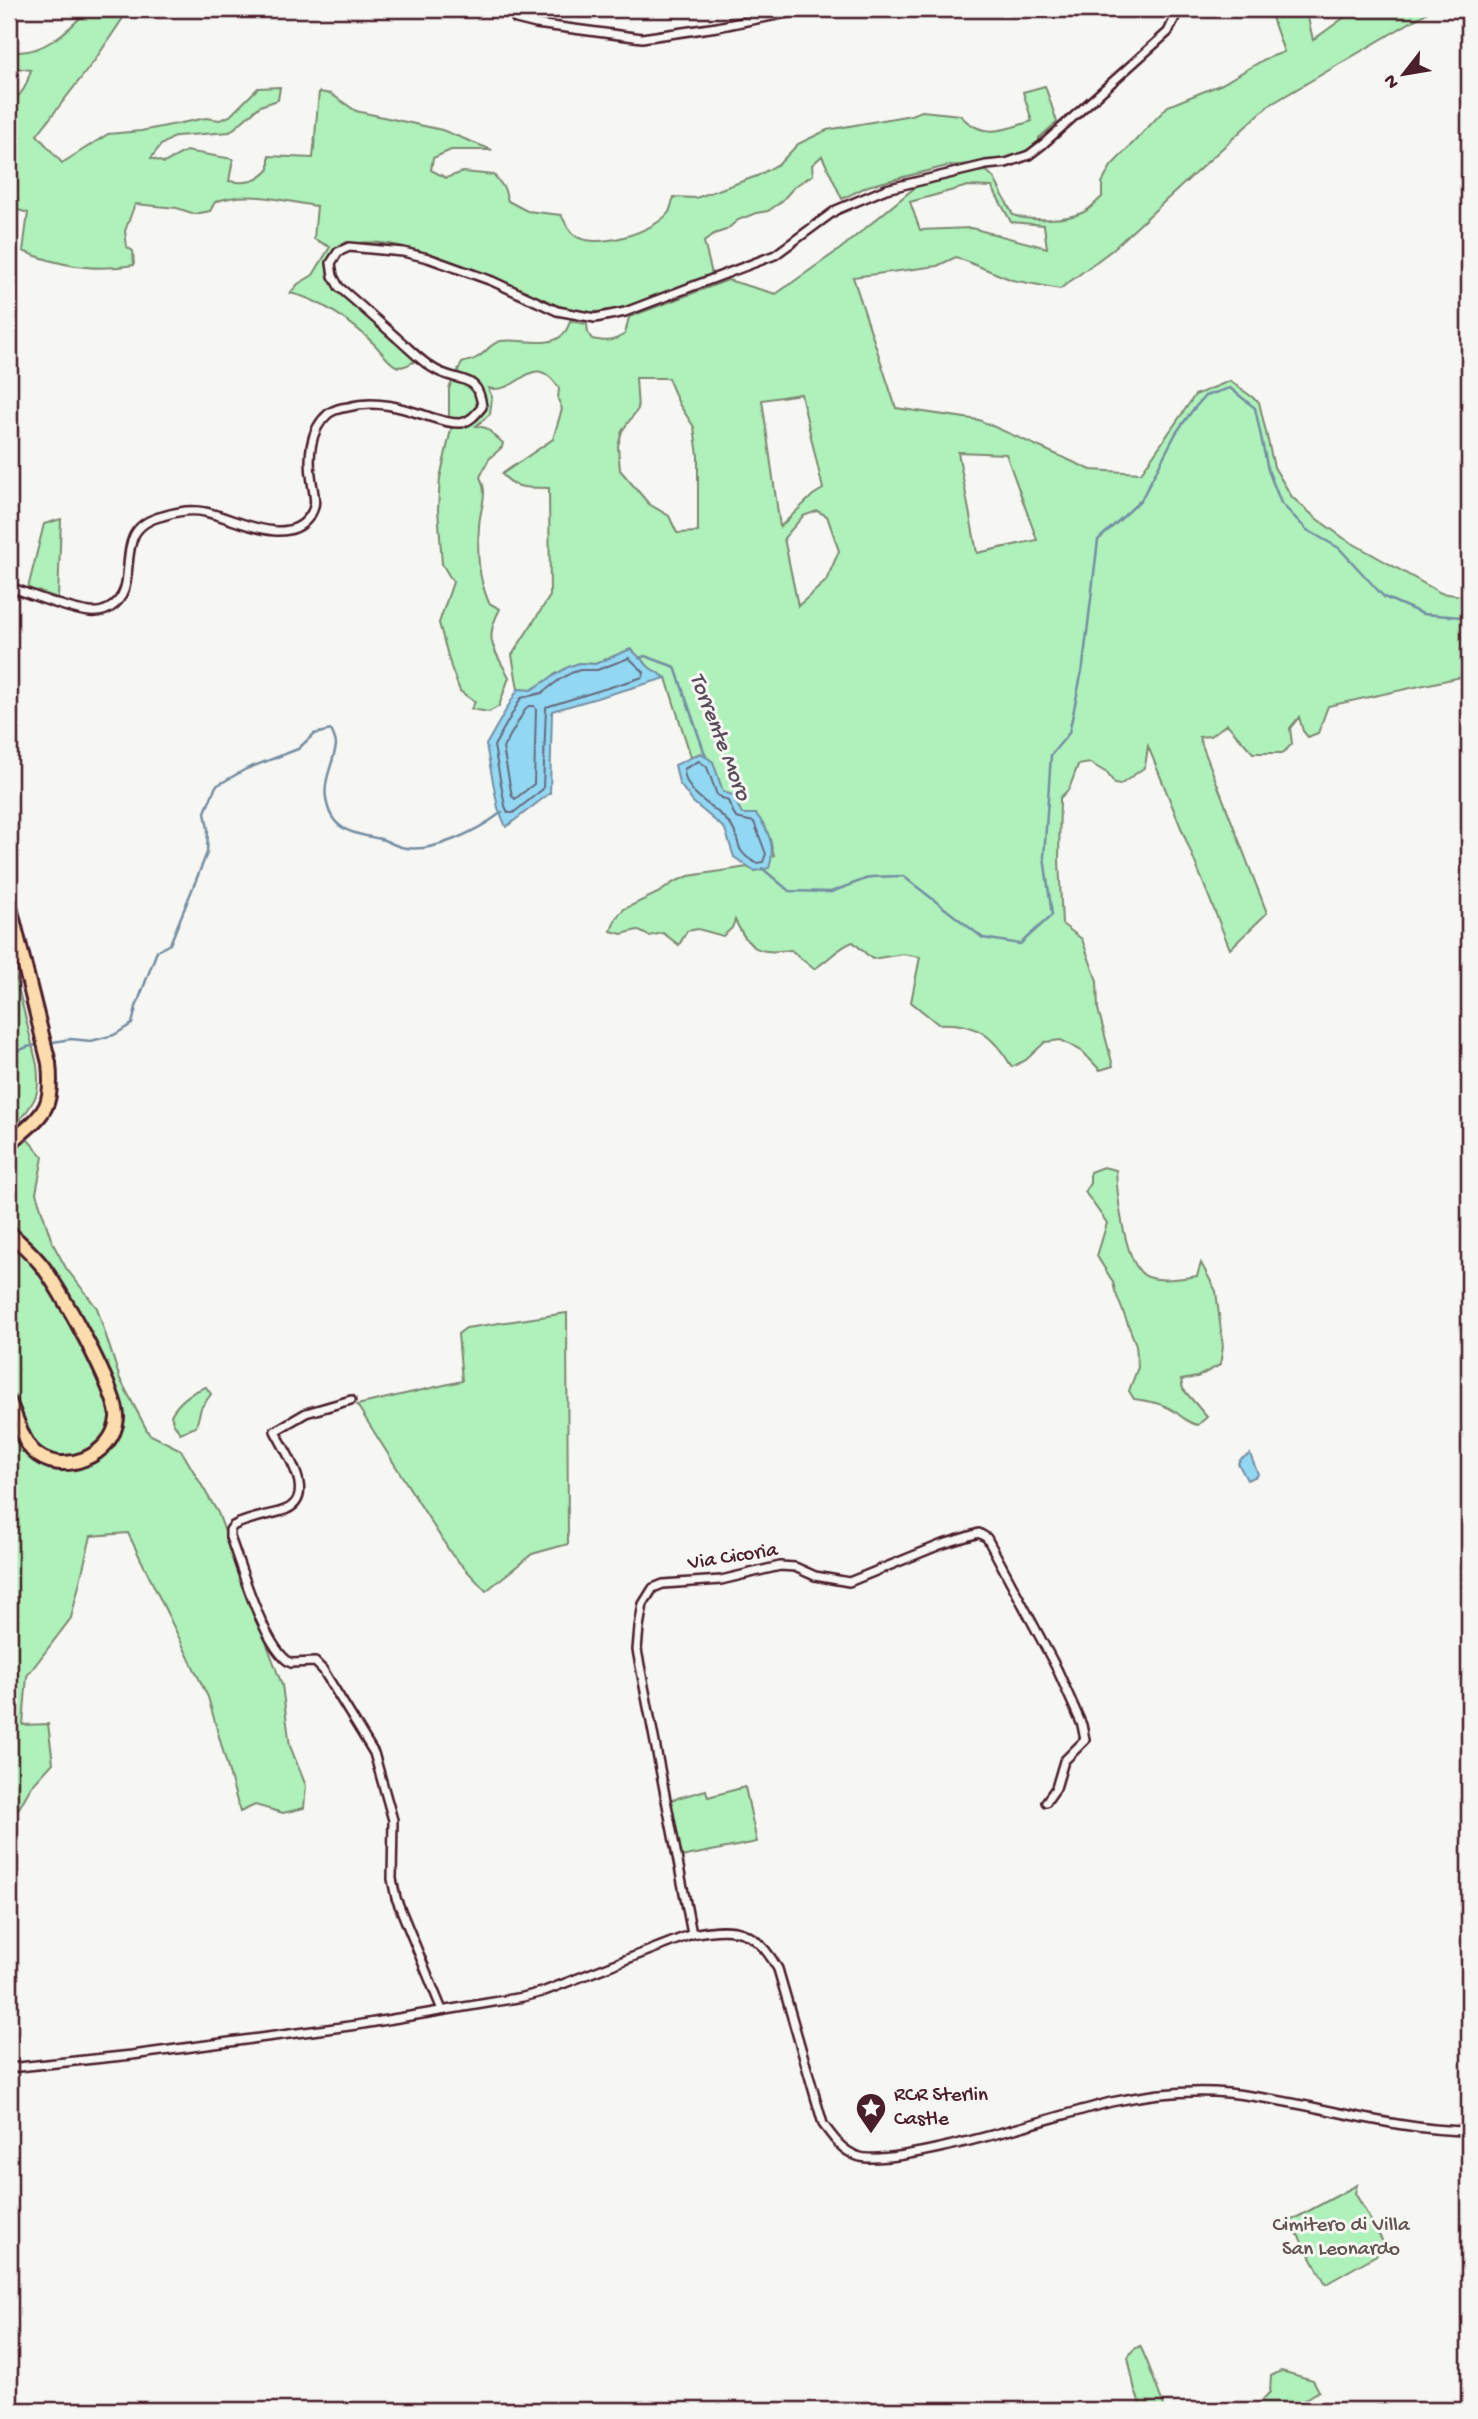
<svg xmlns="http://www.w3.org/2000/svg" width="1478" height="2419" font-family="'Gochi Hand',sans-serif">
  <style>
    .green { fill: #aef1ba; stroke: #7c8872; stroke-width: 2; fill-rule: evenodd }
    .water { fill: #92d8f3; stroke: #758ea3; stroke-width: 2 }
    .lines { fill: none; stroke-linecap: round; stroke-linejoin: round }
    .shore { stroke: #67697b; stroke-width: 2 }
    .stream { stroke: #758ea3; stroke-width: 2.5 }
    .minor-casing { stroke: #4a1f2b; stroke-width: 12 }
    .primary-casing { stroke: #4a1f2b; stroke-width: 18 }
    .minor { stroke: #f6f6f2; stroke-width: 7 }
    .primary { stroke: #fcdcac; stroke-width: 12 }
    .labels { text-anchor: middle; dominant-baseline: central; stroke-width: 6; stroke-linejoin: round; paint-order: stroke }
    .street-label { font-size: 21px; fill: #4a1f2b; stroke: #f6f6f2 }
    .poi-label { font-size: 21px; fill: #4a1f2b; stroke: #f6f6f2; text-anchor: start }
    .park-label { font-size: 21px; fill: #63544f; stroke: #f6f6f2 }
    .water-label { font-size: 23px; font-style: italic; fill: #5c4d5d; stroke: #f6f6f2 }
  </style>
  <rect width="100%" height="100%" fill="#f6f6f2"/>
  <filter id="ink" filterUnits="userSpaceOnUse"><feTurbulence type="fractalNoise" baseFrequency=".0143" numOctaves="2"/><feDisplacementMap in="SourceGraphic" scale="14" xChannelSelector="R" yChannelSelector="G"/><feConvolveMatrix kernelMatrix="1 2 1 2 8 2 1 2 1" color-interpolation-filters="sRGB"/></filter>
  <g filter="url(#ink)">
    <g class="green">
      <path d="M88 9H129L95 60 37 135 62 163 108 134 141 131 206 118 220 120 230 116 258 88 280 87 278 100 260 106 230 132 176 136 161 145 151 158 164 163 186 151 233 159 229 181C246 184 258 182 269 169V156L313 158 319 92 331 94 356 111 442 130 492 150H451L433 158 431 170 446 178 463 172 494 175 504 188 508 201 527 211 561 215C565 221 568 230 573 234 592 252 655 232 669 212 671 208 672 202 674 197L696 198 757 176 780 163 798 144 827 130 911 115 922 111 960 115C983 140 1004 130 1032 121L1023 92 1045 86 1057 122 1039 138V141L1020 155 1005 161 947 166 868 186 842 199 822 156 812 165 813 175 795 186 781 202 768 211 756 213 738 220 726 230 714 234 704 242 712 274C674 289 631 313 590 312 567 311 540 299 518 290 482 275 371 220 338 252 328 261 326 266 329 280L416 361C410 363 403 369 396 366 387 362 380 349 373 343 352 322 319 299 290 293L298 284 313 275 330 247 314 239 317 206C283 201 248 190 215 202L210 211 195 214 177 208 135 204 125 231 127 247 133 251 134 265C95 272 59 266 23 251L28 213 9 207V101C23 97 27 83 31 70L9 67V51C39 58 70 30 88 9Z"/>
      <path d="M1269 9H1306L1313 40 1356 9H1433L1268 106 1112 250 1060 289 1012 280 956 257 937 266 853 277 896 408 979 420 1091 470 1141 473 1195 395 1230 381 1259 402 1274 467 1292 497 1317 519 1345 539 1441 593 1469 597V680L1461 677 1328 706 1318 733 1308 737 1303 731 1299 717 1290 728 1292 744 1283 753H1253L1227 724 1210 736 1199 737 1267 913 1230 949 1148 746 1145 767 1120 785 1115 784 1107 773 1090 763 1078 765 1069 789 1060 798 1059 860 1062 924 1082 939 1097 981 1098 1009 1113 1066 1100 1070 1082 1051 1061 1040 1045 1042 1026 1060 1012 1067C993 1035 976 1022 938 1024L911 1002 920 957 903 954 872 959 853 942C838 947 828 961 814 969L791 950C758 954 750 951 735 920L732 928 723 936 698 929 687 931 679 945 663 933 649 936 637 930 622 934 611 931 616 918 624 909 660 892 674 882 689 876 747 867 755 871 774 855 763 823 742 814 737 805 723 792 713 762 701 753 691 757 666 678 650 668 631 649 595 664 579 663 555 674 539 687 530 690 518 689 512 655 550 596 549 488C528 487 517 491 502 474L553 439 562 409 558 399 559 388C531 347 521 396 488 388L492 397 490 414 476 426 486 428 503 443 502 447 489 459 480 477C489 495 480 507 479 526 477 555 478 577 489 603L500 609C483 640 494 649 509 677L499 706 489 712 471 709 475 702 460 691 451 667 439 623 453 582 442 564 438 509 440 478 452 425 449 415V388L462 363C467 361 474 360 478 357 487 352 490 343 501 341 524 337 561 355 570 321L587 324 588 333 592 339C606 342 612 342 625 334L629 317 728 280 776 294 840 249 918 185 968 172 987 171 994 178 1013 215C1031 222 1067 220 1084 212 1090 209 1096 202 1102 197V183L1111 166 1168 106 1222 84 1265 59 1284 52ZM968 186 992 187 1011 222 1044 225 1047 248 971 228 920 230 910 202ZM636 378H668L679 404 694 427 698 455V532L677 533 669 516 649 504 620 470 618 446 622 431 638 409ZM801 394 823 489 813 495 780 527 762 400ZM958 452 1006 454 1037 540 977 553ZM817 511 827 516 839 551 826 581 798 606 784 538 803 516Z"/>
      <path d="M61 519 58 598 28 588 44 524Z"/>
      <path d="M9 950 37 1065C40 1090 38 1099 21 1118L28 1140 43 1157 36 1193 52 1242 66 1268 97 1308 120 1379 149 1434 181 1450 218 1513 282 1685 290 1746 306 1786 304 1808 283 1813 255 1805 240 1812 208 1697 128 1533 91 1536 71 1618 27 1676 23 1725 48 1724 53 1763 31 1787 19 1808 9 1810Z"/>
      <path d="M1103 1167 1116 1170C1117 1192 1124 1269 1148 1277 1162 1282 1183 1278 1197 1276L1201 1263 1216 1291 1223 1347 1220 1365 1197 1377 1181 1380 1183 1389 1207 1417 1198 1425C1187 1423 1183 1417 1174 1411 1162 1403 1148 1401 1134 1399L1129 1391 1138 1367 1136 1345 1115 1291 1113 1282 1097 1256 1107 1223 1085 1192 1090 1183V1172Z"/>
      <path d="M567 1313 568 1544 532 1554 486 1591 452 1555 357 1405 462 1381 458 1334 466 1328Z"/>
      <path d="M206 1387 211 1394 201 1408 196 1427 180 1433 173 1422 171 1415C179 1401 191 1392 206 1387Z"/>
      <path d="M745 1787 757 1842 681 1857 670 1800 706 1790 708 1797Z"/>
      <path d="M1357 2185 1355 2193 1387 2249 1326 2284 1290 2221Z"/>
      <path d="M1140 2346C1151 2367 1156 2389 1166 2410H1143L1135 2391 1128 2357 1133 2350Z"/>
      <path d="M1281 2371 1313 2380 1319 2391 1305 2400V2410H1253L1270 2392 1271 2376Z"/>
    </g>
    <g class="water">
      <path d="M631 649 650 668 666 678 552 711 550 793 506 827 498 808 486 745 518 689 531 690 568 667 579 663 595 664Z"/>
      <path d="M701 753 713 762 723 792 733 795 742 814H756C769 830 776 849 769 868L755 871 734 857 725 829 693 802 679 783 675 765Z"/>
      <path d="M1250 1454 1258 1474 1257 1476 1247 1480 1238 1463 1241 1459Z"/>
    </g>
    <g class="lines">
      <g class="shore">
        <path d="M629 658 644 672 643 677 546 707 543 789 513 813H508L505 806 494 746 521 698 542 693 559 680 571 673 580 670H597Z"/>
        <path d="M529 706H534L536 709 534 784 515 799 512 796 503 748 526 708Z"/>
        <path d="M699 761 707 767 717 795 728 801 736 818 754 822 766 854 763 862 756 863C731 850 743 839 729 823 714 804 685 796 684 769Z"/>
      </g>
      <g class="stream">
        <path d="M639 658 645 656 675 667 706 757"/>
        <path d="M762 868 789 891 831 892 871 877 903 876 983 938 1020 944 1052 915 1044 857 1051 755 1069 733 1083 666 1098 540 1141 500 1176 433 1192 411 1205 396 1230 388 1255 408 1268 470 1281 503 1307 530 1339 548 1384 597 1423 614 1462 617 1469 616"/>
        <path d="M47 1043 71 1039 91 1041 114 1035 132 1024 136 1007 157 951 170 944 207 853 208 829 205 812 216 786 246 769 298 749 314 734 331 730C333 734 336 740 336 745 334 762 323 780 326 798 330 829 350 833 376 838 385 839 393 845 401 847 431 855 479 830 502 812"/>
        <path d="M9 1055 27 1047 41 1044"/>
      </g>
      <g class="minor-casing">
        <g id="minor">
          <path d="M512 9 516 19 536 24 642 38 717 27 807 9"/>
          <path d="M9 587C31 594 68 610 90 612 109 614 123 601 126 583 131 552 124 525 163 516 175 512 192 509 205 512 233 517 286 549 309 517 318 505 314 496 312 482 308 459 309 430 328 414 334 409 341 408 348 407 377 399 403 408 430 417 440 420 451 424 461 423 471 421 476 414 482 407 479 373 459 383 436 370 421 362 410 349 397 338 378 321 359 304 339 287L333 276 331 263 338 252 349 247 403 252 428 258 492 281 557 311 595 318 625 312 775 255 836 210 886 189 986 165 1006 163 1029 155 1042 145 1168 32 1179 9"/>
          <path d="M351 1400 306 1413 275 1431C286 1453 320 1499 282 1511 266 1516 248 1518 233 1526L230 1530V1537C241 1566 265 1650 291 1663L315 1662 323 1670 374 1753 393 1820 392 1879 396 1898 442 2010"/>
          <path d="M692 1934 637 1650 639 1627 643 1604 653 1588 663 1584 721 1580 780 1566 795 1567 815 1576 849 1582 940 1545 979 1533 987 1538 1057 1669 1082 1725 1085 1740 1064 1761 1056 1788 1046 1802"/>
          <path d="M9 2068 132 2055 357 2025 523 1997 542 1992 692 1934C735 1925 756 1929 778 1969L823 2124C833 2137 841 2150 857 2156 890 2170 1066 2113 1111 2102 1149 2094 1189 2089 1228 2093 1309 2101 1388 2130 1469 2131"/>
        </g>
      </g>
      <g class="primary-casing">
        <g id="primary">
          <path d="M9 903 49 1063C54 1111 43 1114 9 1144"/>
          <path d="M9 1232C19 1242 30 1251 39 1262 57 1282 119 1394 117 1418 114 1456 60 1479 32 1450 20 1437 17 1417 9 1402"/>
        </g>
      </g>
      <use href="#minor" class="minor"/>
      <use href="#primary" class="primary"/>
    </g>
  </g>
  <defs>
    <g id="sight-pin" transform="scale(1.575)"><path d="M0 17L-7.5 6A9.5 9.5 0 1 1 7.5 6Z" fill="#4a1f2b" stroke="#f6f6f2"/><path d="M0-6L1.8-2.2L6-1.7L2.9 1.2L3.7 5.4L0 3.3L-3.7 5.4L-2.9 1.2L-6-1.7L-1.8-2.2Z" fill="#fff"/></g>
  </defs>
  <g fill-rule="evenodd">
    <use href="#sight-pin" x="871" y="2108"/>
  </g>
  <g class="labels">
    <g class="street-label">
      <text transform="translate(733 1558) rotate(-9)">Via Cicoria</text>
    </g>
    <g class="poi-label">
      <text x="894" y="2096">RCR Sterlin<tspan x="894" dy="24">Castle</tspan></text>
    </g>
    <g class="park-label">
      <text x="1341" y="2226">Cimitero di Villa<tspan x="1341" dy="24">San Leonardo</tspan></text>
    </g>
    <g class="water-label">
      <text transform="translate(719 737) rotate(69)">Torrente Moro</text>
    </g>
  </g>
  <rect width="1478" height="2419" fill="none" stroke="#f6f6f2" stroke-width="35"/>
  <rect x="18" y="18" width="1443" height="2384" fill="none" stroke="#4a1f2b" stroke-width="2.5" filter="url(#ink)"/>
  <g transform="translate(1404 74) rotate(239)" stroke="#f6f6f2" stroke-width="5" paint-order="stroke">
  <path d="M0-5L12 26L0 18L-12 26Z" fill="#4a1f2b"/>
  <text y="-10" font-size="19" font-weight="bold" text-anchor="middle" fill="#4a1f2b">N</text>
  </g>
</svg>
